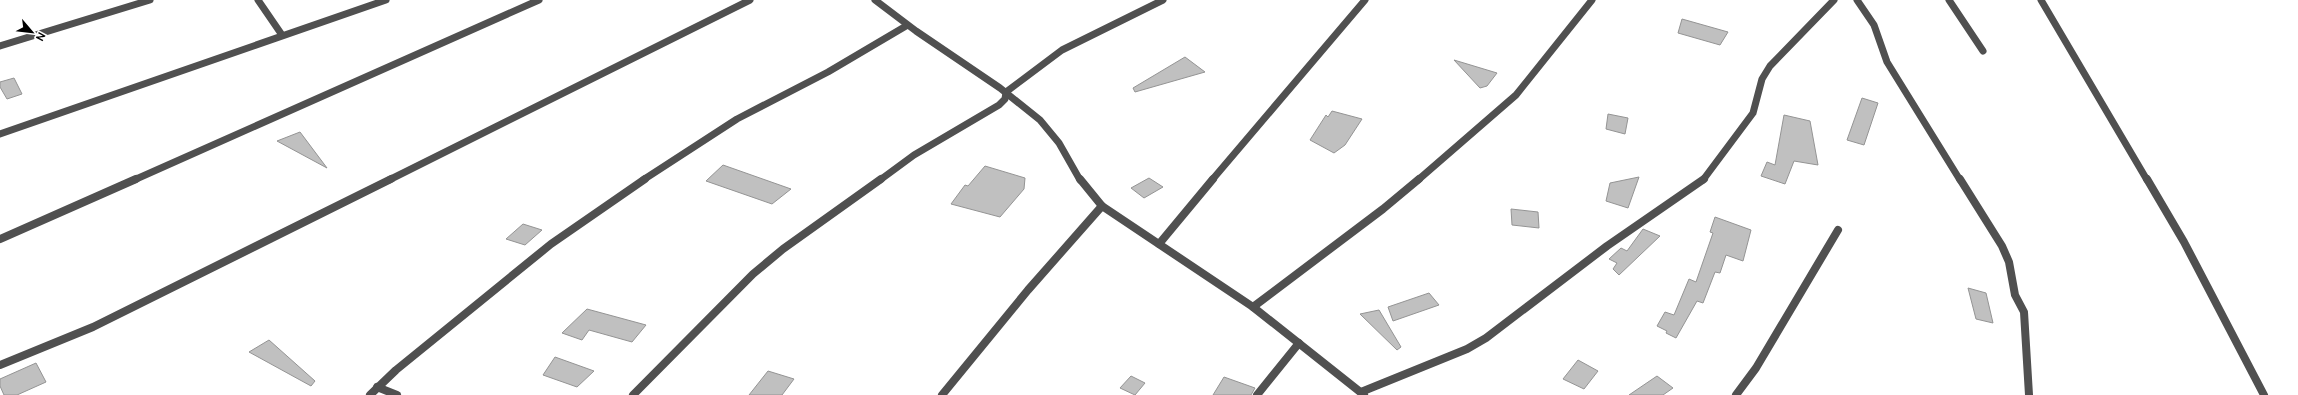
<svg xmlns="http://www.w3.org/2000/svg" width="2298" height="395" font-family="Ubuntu,sans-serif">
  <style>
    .building { fill: #c0c0c0; stroke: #949494 }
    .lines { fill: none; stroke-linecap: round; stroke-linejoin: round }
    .street-far1 { stroke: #505050; stroke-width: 7 }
    .street { stroke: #505050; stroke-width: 8 }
  </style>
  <rect width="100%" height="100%" fill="#fff"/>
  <g class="building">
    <path d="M1682 19 1728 32 1720 45 1678 33Z"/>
    <path d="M1185 57 1205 72 1135 92 1133 88Z"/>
    <path d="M1454 60 1497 73 1487 86 1480 88Z"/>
    <path d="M14 78 22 94 7 99 0 87V82Z"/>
    <path d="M1862 98 1878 103 1864 145 1847 140Z"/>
    <path d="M1332 111 1362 119 1345 145 1334 153 1310 140 1326 115 1328 117Z"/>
    <path d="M1608 114 1628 118 1625 134 1606 129Z"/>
    <path d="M1784 115 1810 121 1818 165 1794 161 1785 184 1761 176 1767 162 1775 165Z"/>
    <path d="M300 132 327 168 277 141Z"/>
    <path d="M723 165 791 189 772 204 706 181Z"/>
    <path d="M985 166 1025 178 1024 189 1000 217 951 204 965 185 968 186Z"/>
    <path d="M1639 177 1628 208 1606 201 1610 183Z"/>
    <path d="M1149 178 1163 187 1144 198 1131 188Z"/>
    <path d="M1511 209 1538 212 1539 228 1512 225Z"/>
    <path d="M1715 217 1751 230 1743 261 1726 255 1720 273 1715 272 1703 303 1697 301 1676 338 1666 333 1667 331 1657 326 1665 312 1674 315 1689 279 1696 282 1713 233 1710 232Z"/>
    <path d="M523 224 542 230 525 245 506 239Z"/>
    <path d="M1643 229 1660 236 1619 275 1613 269 1617 263 1609 259 1621 248 1627 251Z"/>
    <path d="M1968 288 1986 293 1993 323 1976 319Z"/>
    <path d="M1429 293 1439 305 1393 321 1388 307Z"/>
    <path d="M587 309 646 325 632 342 589 330 582 340 562 333Z"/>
    <path d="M1379 310 1401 347 1397 350 1360 314Z"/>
    <path d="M269 340 315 381 311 386 249 352Z"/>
    <path d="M555 357 594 371 577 387 543 375Z"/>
    <path d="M1578 360 1598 371 1584 389 1563 379Z"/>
    <path d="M36 363 46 382 17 395H4L0 386V379Z"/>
    <path d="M768 371 794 379 782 395H749Z"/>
    <path d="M1131 376 1145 383 1135 395 1120 388Z"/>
    <path d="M1657 376 1673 388 1663 395H1629Z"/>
    <path d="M1224 377 1255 388 1251 395H1213Z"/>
  </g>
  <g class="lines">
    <g class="street-far1">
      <path d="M258 0 282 35"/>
      <path d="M875 0 916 31 1000 88 1040 120 1059 143 1080 180"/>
      <path d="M1857 0 1874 25 1887 62 1960 180"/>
      <path d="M1949 0 1983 51"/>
      <path d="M2041 0 2147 180"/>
      <path d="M0 46 150 0"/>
      <path d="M0 134 386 0"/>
      <path d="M134 180 539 0"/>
      <path d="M389 180 750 0"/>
      <path d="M643 180 737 119 828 72 906 26"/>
      <path d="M880 180 914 155 999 105 1005 99 1006 92 1062 50 1163 0"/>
      <path d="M1212 180 1365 0"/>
      <path d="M1418 180 1516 95 1592 0"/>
      <path d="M1703 180 1753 113 1762 79 1770 66 1834 0"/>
    </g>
    <g class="street">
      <path d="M1080 179 1102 206 1253 307 1364 395"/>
      <path d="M1960 179 2002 246 2009 262 2015 295 2024 312 2029 395"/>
      <path d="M2147 179 2184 242 2264 395"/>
      <path d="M0 239 136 179"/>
      <path d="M1159 244 1213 179"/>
      <path d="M1253 307 1383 209 1419 179"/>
      <path d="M0 365 93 327 391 179"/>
      <path d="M377 387 397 395"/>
      <path d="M1361 392 1467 349 1486 338 1607 246 1704 179"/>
      <path d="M370 395 396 370 551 244 645 179"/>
      <path d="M633 395 753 274 783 249 881 179"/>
      <path d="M942 395 1028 290 1102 206"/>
      <path d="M1257 395 1299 343"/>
      <path d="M1736 395 1756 368 1838 230"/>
    </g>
  </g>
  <g transform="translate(32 32) rotate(118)" stroke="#ffffff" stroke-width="3" paint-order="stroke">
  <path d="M0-3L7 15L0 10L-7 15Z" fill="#000000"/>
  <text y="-6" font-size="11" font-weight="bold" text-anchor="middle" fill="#000000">N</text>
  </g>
</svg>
